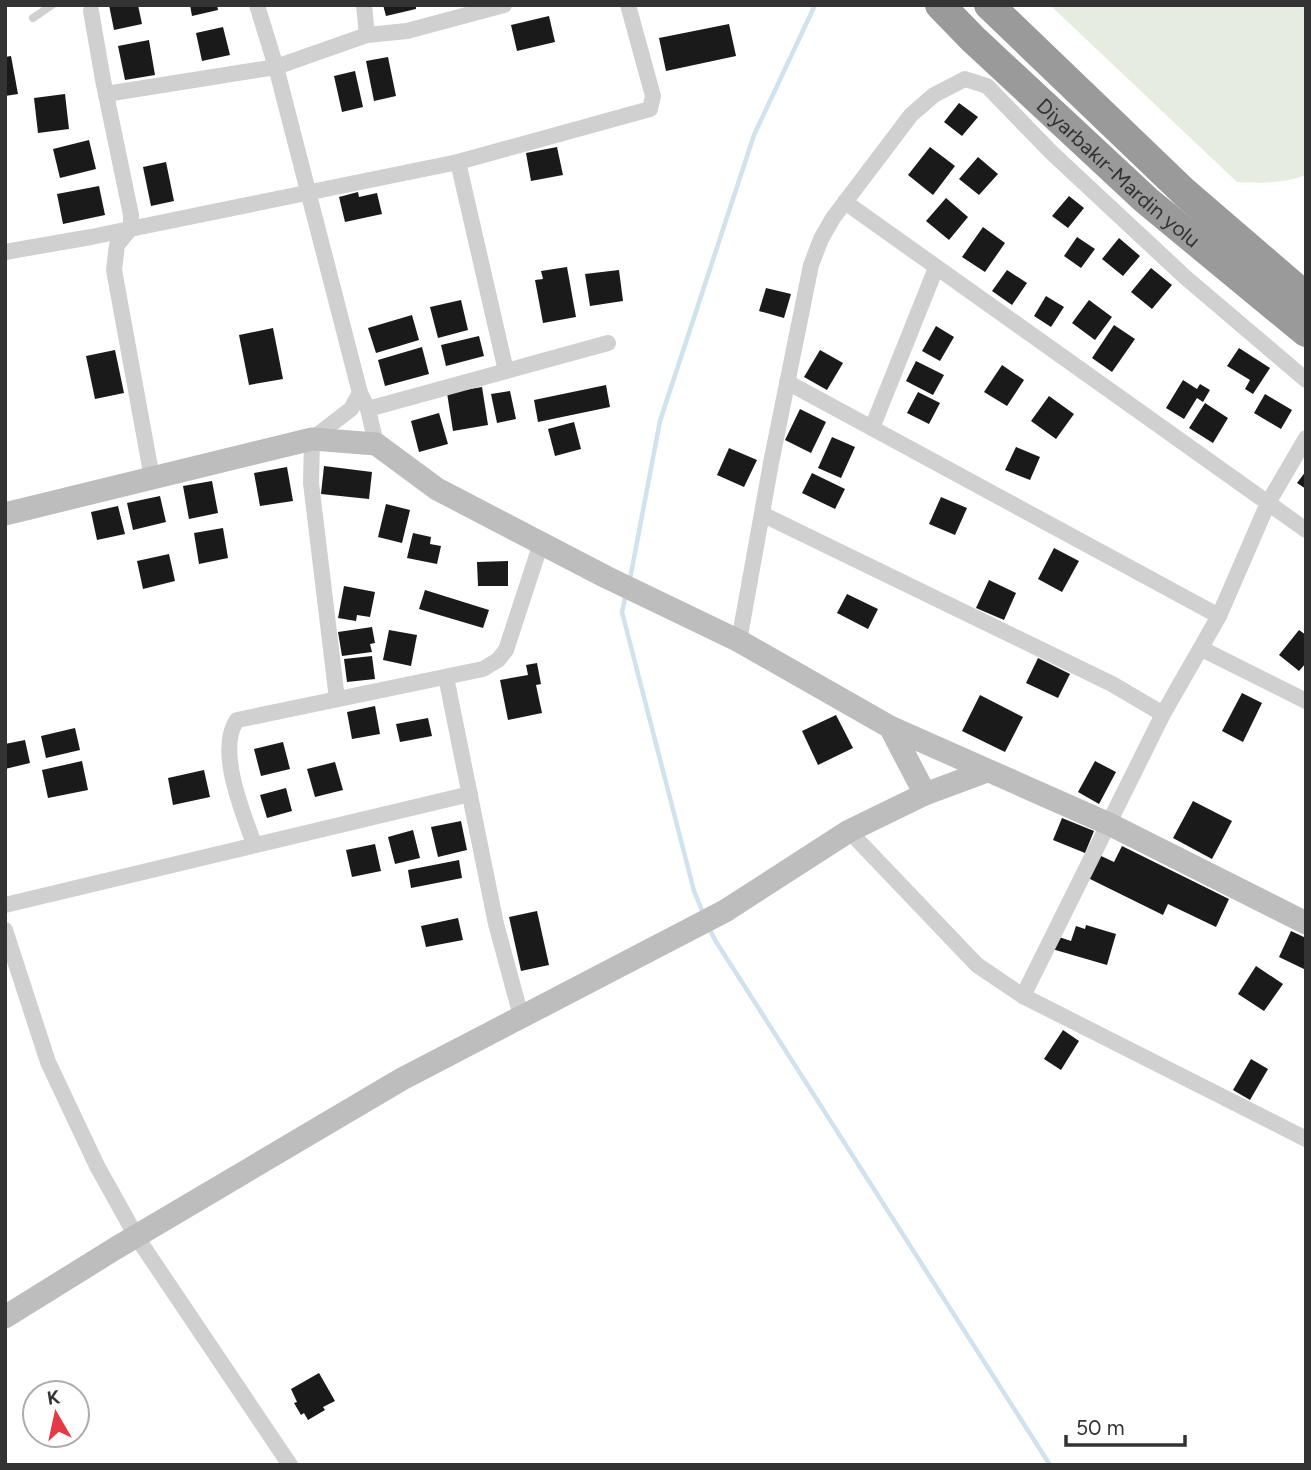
<svg xmlns="http://www.w3.org/2000/svg" width="1311" height="1470" font-family="Figtree,sans-serif">
  <style>
    .green { fill: #e6ecdf }
    .lines { fill: none; stroke-linecap: round; stroke-linejoin: round }
    .stream { stroke: #cfe2ee; stroke-width: 4.5 }
    .building { fill: #1a1a1a }
    .lane { stroke: #d0d0d0; stroke-width: 8 }
    .street { stroke: #d0d0d0; stroke-width: 16 }
    .secondary { stroke: #bdbdbd; stroke-width: 23 }
    .highway { stroke: #9a9a9a; stroke-width: 30 }
    .labels { text-anchor: middle; dominant-baseline: central; stroke-width: 7; stroke-linejoin: round; paint-order: stroke }
    .street-label { font-size: 21px; fill: #333; stroke: #fff }
  </style>
  <rect width="100%" height="100%" fill="#fff"/>
  <path class="green" d="M1050 5H1306V175C1283 184 1261 183 1237 182Z"/>
  <g class="lines">
    <g class="stream">
      <path d="M630 579 660 421 754 135 815 5"/>
      <path d="M626 594 622 612 694 891 703 913"/>
      <path d="M709 928 715 940 1050 1465"/>
    </g>
  </g>
  <g class="building">
    <path d="M109 5H138L142 24 114 30Z"/>
    <path d="M190 5H217L218 10 192 16Z"/>
    <path d="M383 5H416V9L386 16Z"/>
    <path d="M549 16 555 42 517 51 511 25Z"/>
    <path d="M729 24 736 56 666 71 659 38Z"/>
    <path d="M223 27 230 55 202 61 196 33Z"/>
    <path d="M149 40 155 75 125 80 118 46Z"/>
    <path d="M11 56 18 94 5 96V57Z"/>
    <path d="M388 57 396 96 374 101 366 61Z"/>
    <path d="M355 71 363 107 342 112 334 76Z"/>
    <path d="M65 94 69 129 38 133 34 98Z"/>
    <path d="M959 103 978 117 962 136 944 122Z"/>
    <path d="M89 140 96 169 60 178 53 149Z"/>
    <path d="M557 147 563 175 531 181 526 153Z"/>
    <path d="M930 147 955 166 933 195 908 175Z"/>
    <path d="M978 157 998 174 979 195 959 179Z"/>
    <path d="M166 162 174 201 151 206 143 167Z"/>
    <path d="M99 186 105 215 63 224 57 194Z"/>
    <path d="M358 192 359 197 377 193 382 214 345 222 339 197Z"/>
    <path d="M1069 196 1084 208 1068 228 1052 216Z"/>
    <path d="M946 198 968 217 949 240 926 221Z"/>
    <path d="M983 227 1005 243 985 272 962 257Z"/>
    <path d="M1077 237 1095 249 1081 268 1064 256Z"/>
    <path d="M1119 238 1140 256 1123 276 1102 259Z"/>
    <path d="M567 267 576 317 543 323 535 280 543 279 541 271Z"/>
    <path d="M1151 268 1172 285 1152 309 1131 292Z"/>
    <path d="M619 270 623 301 590 306 585 274Z"/>
    <path d="M1007 270 1027 283 1012 305 992 291Z"/>
    <path d="M766 288 791 294 784 318 759 311Z"/>
    <path d="M1046 296 1064 307 1051 327 1034 316Z"/>
    <path d="M461 300 468 330 438 338 430 307Z"/>
    <path d="M1089 300 1112 317 1095 340 1072 323Z"/>
    <path d="M412 315 419 340 376 353 368 328Z"/>
    <path d="M1114 325 1135 339 1112 372 1092 358Z"/>
    <path d="M936 326 954 337 940 361 922 351Z"/>
    <path d="M273 328 283 379 249 385 239 335Z"/>
    <path d="M479 336 484 356 446 366 441 345Z"/>
    <path d="M422 347 429 374 385 386 378 360Z"/>
    <path d="M1239 348 1270 368 1253 394 1245 389 1250 380 1227 366Z"/>
    <path d="M115 350 124 393 95 399 86 356Z"/>
    <path d="M820 350 843 363 827 390 804 377Z"/>
    <path d="M916 361 944 375 933 395 906 381Z"/>
    <path d="M1002 365 1024 380 1007 406 984 392Z"/>
    <path d="M1183 380 1197 389 1200 384 1210 390 1203 402 1197 398 1184 419 1166 408Z"/>
    <path d="M606 385 610 407 538 422 534 400Z"/>
    <path d="M482 387 488 425 453 431 447 393Z"/>
    <path d="M510 391 516 419 497 423 491 394Z"/>
    <path d="M918 392 940 403 929 424 907 413Z"/>
    <path d="M1265 394 1292 410 1281 429 1254 413Z"/>
    <path d="M1049 396 1074 414 1056 439 1031 421Z"/>
    <path d="M1205 403 1228 418 1213 443 1189 428Z"/>
    <path d="M800 409 826 422 811 453 785 440Z"/>
    <path d="M439 413 448 444 419 452 411 421Z"/>
    <path d="M574 422 581 449 555 456 548 429Z"/>
    <path d="M832 437 855 447 841 478 818 468Z"/>
    <path d="M1016 447 1040 457 1030 480 1005 470Z"/>
    <path d="M729 448 757 460 744 487 717 475Z"/>
    <path d="M324 466 372 472 369 499 321 494Z"/>
    <path d="M287 467 293 501 260 506 254 473Z"/>
    <path d="M1306 471V489L1297 483Z"/>
    <path d="M812 473 845 489 835 509 802 493Z"/>
    <path d="M212 481 218 513 189 519 183 486Z"/>
    <path d="M160 496 166 522 133 530 127 503Z"/>
    <path d="M941 497 967 508 955 535 929 524Z"/>
    <path d="M386 504 410 510 402 543 378 537Z"/>
    <path d="M118 506 125 534 97 540 91 512Z"/>
    <path d="M223 528 228 558 199 564 194 533Z"/>
    <path d="M413 533 431 537 430 544 441 546 437 564 407 558Z"/>
    <path d="M1054 548 1079 561 1062 592 1038 579Z"/>
    <path d="M169 554 175 581 143 589 137 561Z"/>
    <path d="M508 561V586H478L477 562Z"/>
    <path d="M989 580 1016 593 1004 620 976 608Z"/>
    <path d="M344 586 375 592 370 617 357 615 356 621 338 618Z"/>
    <path d="M425 590 489 610 483 628 419 609Z"/>
    <path d="M847 594 878 609 868 629 837 613Z"/>
    <path d="M372 627 375 643 370 644 372 652 342 656 338 632Z"/>
    <path d="M389 630 417 635 411 666 383 660Z"/>
    <path d="M1299 630 1306 635V663L1299 671 1279 655Z"/>
    <path d="M372 656 375 679 347 682 344 659Z"/>
    <path d="M1038 658 1070 674 1058 698 1026 683Z"/>
    <path d="M537 663 541 684 536 685 542 713 508 720 500 680 528 675 526 665Z"/>
    <path d="M1242 693 1262 703 1243 742 1222 731Z"/>
    <path d="M980 695 1023 717 1005 752 962 731Z"/>
    <path d="M375 706 380 734 352 739 347 712Z"/>
    <path d="M836 715 853 748 818 765 802 731Z"/>
    <path d="M428 718 432 736 400 742 396 724Z"/>
    <path d="M75 728 80 750 46 758 41 736Z"/>
    <path d="M25 740 30 763 5 769V744Z"/>
    <path d="M283 742 290 769 261 776 254 749Z"/>
    <path d="M82 761 88 790 48 798 42 770Z"/>
    <path d="M1095 761 1116 772 1099 804 1078 792Z"/>
    <path d="M335 762 343 790 315 797 307 769Z"/>
    <path d="M204 770 210 797 173 805 168 778Z"/>
    <path d="M286 788 292 811 267 818 260 795Z"/>
    <path d="M1193 801 1232 821 1212 859 1173 838Z"/>
    <path d="M1062 818 1094 831 1085 853 1053 840Z"/>
    <path d="M461 821 467 850 438 857 431 827Z"/>
    <path d="M413 830 420 858 395 864 388 837Z"/>
    <path d="M375 844 381 871 352 877 346 850Z"/>
    <path d="M1122 846 1229 899 1216 927 1168 904 1163 915 1088 878 1099 855 1114 862Z"/>
    <path d="M459 860 462 878 411 888 408 870Z"/>
    <path d="M537 911 549 965 521 971 509 917Z"/>
    <path d="M458 918 463 940 426 947 421 926Z"/>
    <path d="M1086 925 1116 934 1107 965 1052 949 1056 936 1071 941 1076 926 1085 929Z"/>
    <path d="M1291 931 1306 938V970L1279 957Z"/>
    <path d="M1256 966 1283 984 1264 1011 1238 994Z"/>
    <path d="M1063 1030 1079 1041 1061 1070 1044 1059Z"/>
    <path d="M1251 1059 1268 1069 1250 1100 1233 1090Z"/>
    <path d="M319 1373 335 1401 323 1407 325 1410 308 1420 304 1413 301 1415 294 1403 297 1402 291 1389Z"/>
  </g>
  <g class="lines">
    <path class="lane" d="M33 18 52 5"/>
    <g class="street">
      <path d="M257 5 276 67 360 393 368 409 376 444"/>
      <path d="M364 5 367 35"/>
      <path d="M91 11 103 80 131 215V228L117 245 114 270 152 478"/>
      <path d="M106 94 276 67 367 35 407 31 504 5"/>
      <path d="M458 162 506 371"/>
      <path d="M845 202 1306 530"/>
      <path d="M5 252 91 237 458 162 650 109 653 96 628 5"/>
      <path d="M787 382 1219 616"/>
      <path d="M368 409 608 343"/>
      <path d="M872 428 936 268"/>
      <path d="M762 514 1112 684 1163 714"/>
      <path d="M739 641 771 463 811 265 821 239 833 218 911 115 934 95 965 79 987 86 1052 153 1185 277 1306 380"/>
      <path d="M1202 649 1306 701"/>
      <path d="M446 677 496 924 521 1016"/>
      <path d="M337 699 311 483 312 439 351 409 360 393"/>
      <path d="M849 831 977 965 1023 996 1306 1139"/>
      <path d="M254 844C243 813 216 749 237 720L483 669 498 660 506 650 541 543"/>
      <path d="M5 905 470 794"/>
      <path d="M5 930 48 1062 97 1166 136 1236 290 1465"/>
      <path d="M1023 996 1163 714 1219 616 1268 503 1306 438"/>
    </g>
    <g class="secondary">
      <path d="M5 514 312 439 376 444 437 489 606 577 739 641 890 727 1109 824 1306 923"/>
      <path d="M890 727 925 794"/>
      <path d="M5 1317 116 1248 402 1079 725 911 849 831 925 794 987 771"/>
    </g>
    <g class="highway">
      <path id="s1" d="M940 5 973 39 1146 200 1306 332"/>
      <path d="M989 5 1185 193 1306 297"/>
    </g>
  </g>
  <g class="labels">
    <g class="street-label">
      <text stroke="none"><textPath href="#s1" startOffset="245">Diyarbakır-Mardin yolu</textPath></text>
    </g>
  </g>
  <rect width="1311" height="1470" fill="none" stroke="#333333" stroke-width="14"/>
  <g transform="translate(56 1414) rotate(351)"><circle r="33" fill="#ffffff" stroke="#adadad" stroke-width="2"/>
  <path d="M0-5L12 26L0 18L-12 26Z" fill="#e63946"/>
  <text y="-10" font-size="19" font-weight="bold" text-anchor="middle" fill="#333333">K</text>
  </g>
  <path d="M1066 1435v10h119v-10" fill="none" stroke="#333333" stroke-width="3.5"/>
  <text x="1076" y="1435" font-size="21" fill="#333333" stroke="#ffffff" stroke-width="5" paint-order="stroke">50 m</text>
</svg>
